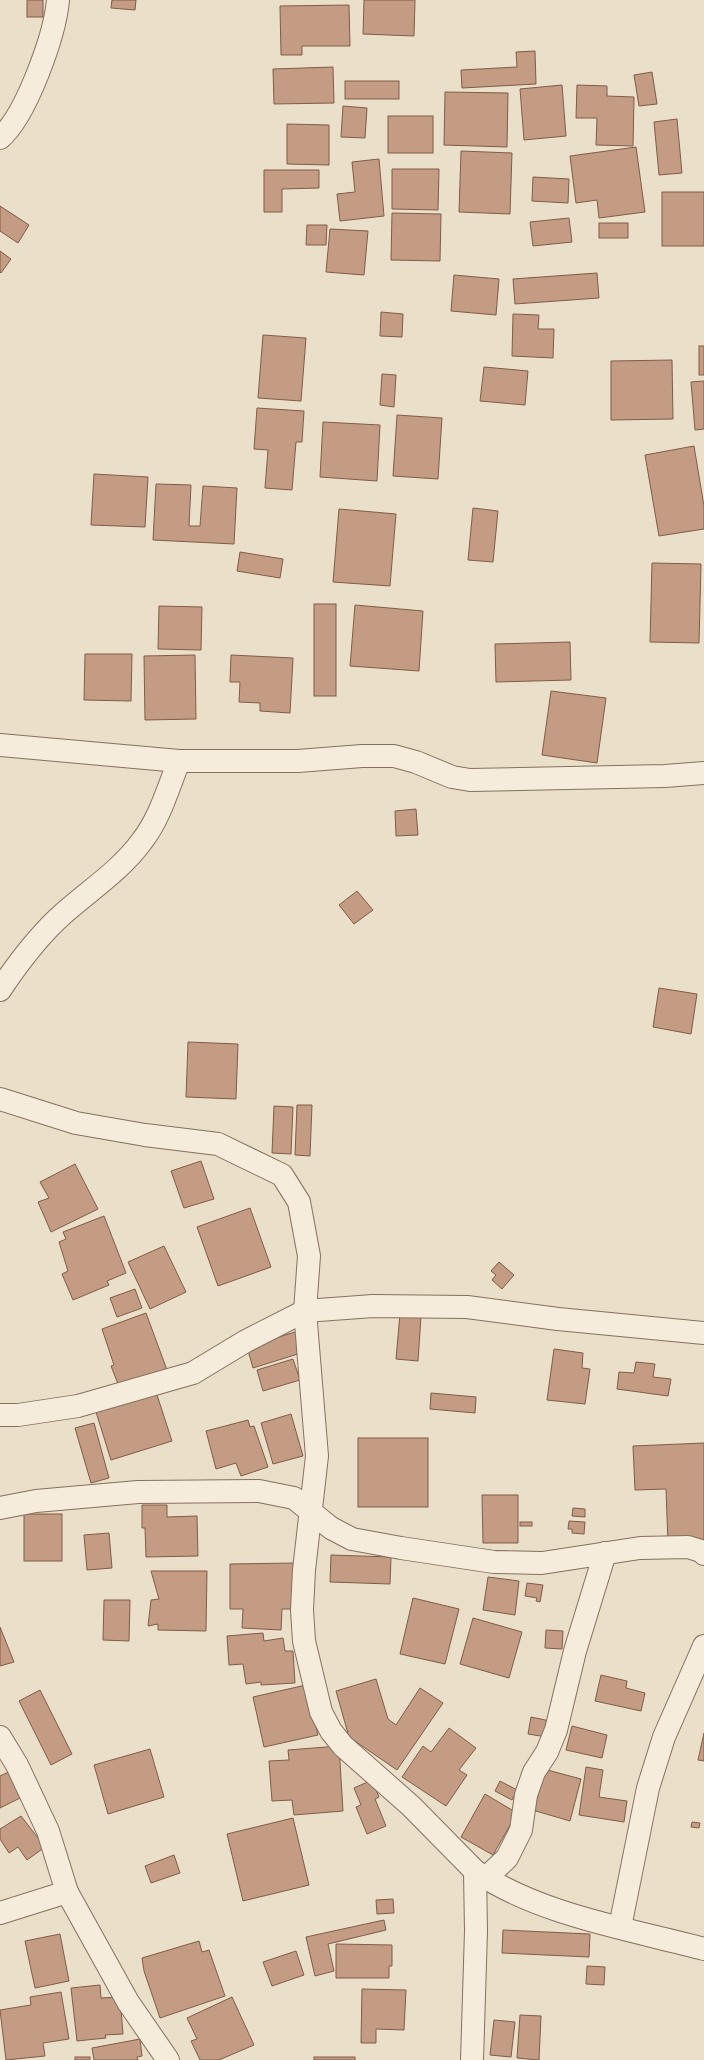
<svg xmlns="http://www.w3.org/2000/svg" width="704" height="2060" font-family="'Playfair Display',serif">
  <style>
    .building { fill: #c49b83; stroke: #815c48 }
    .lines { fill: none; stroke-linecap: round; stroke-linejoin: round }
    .minor-casing { stroke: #847160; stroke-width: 24 }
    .minor { stroke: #f5ecdb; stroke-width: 22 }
  </style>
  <rect width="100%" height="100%" fill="#eadfc9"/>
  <g class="building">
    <rect x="27" y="0" width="16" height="17"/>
    <path d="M112 0H136L135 10 111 8Z"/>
    <path d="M364 0H415L414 36 363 34Z"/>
    <path d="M349 5 350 46H302V55H281L280 6Z"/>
    <path d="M535 51 536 84 462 88 461 70 517 67 516 52Z"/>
    <path d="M333 67 334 103 274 104 273 69Z"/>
    <path d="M652 72 657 104 639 106 634 75Z"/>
    <rect x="345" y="81" width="54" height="18"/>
    <path d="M562 85 566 136 524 140 520 89Z"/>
    <path d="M577 85 607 86V96L634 97 633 146 596 145 597 118H576Z"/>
    <path d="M445 92 508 93 507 147 444 145Z"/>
    <path d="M343 106 367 108 365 138 341 137Z"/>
    <rect x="388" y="116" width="45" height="37"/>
    <path d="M677 119 682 173 659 175 654 122Z"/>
    <path d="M287 124 329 125V165L287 164Z"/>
    <path d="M636 147 645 212 599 218 597 200 576 203 570 156Z"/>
    <path d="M461 151 512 153 510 214 459 212Z"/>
    <path d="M379 159 384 216 340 221 337 194 355 192 352 162Z"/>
    <path d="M392 169H439L438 210 392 209Z"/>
    <path d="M264 170H319V188L282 189V212H264Z"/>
    <path d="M533 177 569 179 568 203 532 201Z"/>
    <rect x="662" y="192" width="42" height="54"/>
    <path d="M0 206 29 225 18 243 0 231Z"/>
    <path d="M392 213 441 214 440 261 391 260Z"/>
    <path d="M569 218 572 242 533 246 530 222Z"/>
    <rect x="599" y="223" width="29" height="15"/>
    <path d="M307 225H327L326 245H306Z"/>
    <path d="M330 229 368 231 364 275 326 272Z"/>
    <path d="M0 251 11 259 1 273 0 272Z"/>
    <path d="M597 273 599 298 515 304 513 279Z"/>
    <path d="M454 275 499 279 496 315 451 311Z"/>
    <path d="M381 312 403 314 402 337 380 336Z"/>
    <path d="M513 314 539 315 538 329H554L553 358 512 356Z"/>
    <path d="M263 335 306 338 301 401 258 398Z"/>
    <rect x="699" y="346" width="5" height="29"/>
    <path d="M672 360 673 419 611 420V361Z"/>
    <path d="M484 367 528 371 525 405 480 401Z"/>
    <path d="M382 374 396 375 394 407 380 405Z"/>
    <path d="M704 381V429L695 430 691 382Z"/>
    <path d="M257 408 304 411 302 442H296L292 490 265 488 268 450 254 449Z"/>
    <path d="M397 415 442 418 438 479 393 476Z"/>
    <path d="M323 422 380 425 377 481 320 477Z"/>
    <path d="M694 446 704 506V529L659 536 645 455Z"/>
    <path d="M94 474 148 477 145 527 91 525Z"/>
    <path d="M156 484 191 485 189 526H200L203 486 237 488 234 544 153 540Z"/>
    <path d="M473 508 498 511 493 562 468 560Z"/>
    <path d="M339 509 396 514 390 586 333 582Z"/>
    <path d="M240 552 283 559 280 578 237 571Z"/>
    <path d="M652 563 701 564 699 643 650 642Z"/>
    <rect x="314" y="604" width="22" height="92"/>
    <path d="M355 605 423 611 419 671 350 666Z"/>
    <path d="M159 606 202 607 201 650 158 649Z"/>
    <path d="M570 642 571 680 496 682 495 644Z"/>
    <path d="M85 654H132L131 701 84 700Z"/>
    <path d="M195 655 196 719 145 720 144 656Z"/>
    <path d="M231 655 293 658 290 713 260 711V703L239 702 240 682H230Z"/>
    <path d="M551 691 606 698 597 763 542 755Z"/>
    <path d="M416 809 418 835 396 836 395 811Z"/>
    <path d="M357 891 373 910 354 924 339 905Z"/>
    <path d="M659 988 697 994 691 1034 653 1027Z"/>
    <path d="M188 1042 238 1044 236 1099 186 1097Z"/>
    <path d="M297 1105H312L310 1156 295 1155Z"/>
    <path d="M274 1106 293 1107 291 1154 272 1153Z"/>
    <path d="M201 1161 214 1199 184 1208 171 1171Z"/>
    <path d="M75 1164 98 1209 51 1232 38 1202 49 1198 40 1182Z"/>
    <path d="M250 1208 271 1267 218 1286 197 1227Z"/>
    <path d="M104 1216 126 1273 107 1281 109 1285 73 1300 62 1274 68 1271 59 1242 66 1239 63 1232Z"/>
    <path d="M164 1246 186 1292 150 1309 128 1262Z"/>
    <path d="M499 1262 514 1275 502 1289 492 1280 496 1275 491 1271Z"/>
    <path d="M135 1289 142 1308 117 1317 110 1298Z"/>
    <path d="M146 1313 167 1370 120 1389 111 1366 114 1365 102 1329Z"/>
    <path d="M400 1314 421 1316 418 1361 396 1359Z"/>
    <path d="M295 1332 301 1353 253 1368 247 1347Z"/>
    <path d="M554 1349 583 1353 582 1368 590 1369 585 1404 547 1400Z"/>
    <path d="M293 1359 300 1380 263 1391 257 1370Z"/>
    <path d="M636 1362 655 1364 653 1377 671 1379 668 1396 617 1389 619 1372 634 1373Z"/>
    <path d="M156 1392 172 1441 111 1460 96 1412Z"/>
    <path d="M431 1393 476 1397 475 1413 430 1409Z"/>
    <path d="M291 1414 303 1456 273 1464 261 1423Z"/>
    <path d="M248 1420 250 1427 254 1426 268 1467 241 1476 236 1463 216 1469 206 1431Z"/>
    <path d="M94 1423 109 1478 91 1483 75 1428Z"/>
    <rect x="358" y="1438" width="70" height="69"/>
    <path d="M704 1443V1543L668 1544 666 1489 635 1490 633 1446Z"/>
    <path d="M482 1495H518V1543H483Z"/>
    <path d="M142 1505H167V1517L197 1516 198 1556 146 1557 145 1528H142Z"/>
    <path d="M573 1508 585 1509V1517L572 1516Z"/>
    <rect x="24" y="1514" width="38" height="47"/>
    <path d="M569 1521 585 1522 584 1534 572 1533V1529H568Z"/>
    <rect x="520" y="1522" width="12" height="4"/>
    <path d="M109 1533 112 1568 87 1570 84 1535Z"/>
    <path d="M331 1555 391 1557 390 1584 330 1582Z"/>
    <path d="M295 1563V1609H282L281 1630 242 1628 243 1609H230V1564Z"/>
    <path d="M151 1571H207L206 1631 158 1630V1624L148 1626 151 1600 159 1599Z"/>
    <path d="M488 1577 519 1581 515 1615 483 1610Z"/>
    <path d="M527 1583 543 1585 540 1602 536 1601 537 1598 525 1596Z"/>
    <path d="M413 1598 459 1609 445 1664 400 1654Z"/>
    <path d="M104 1600H130L129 1641 103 1640Z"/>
    <path d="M473 1618 522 1632 509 1678 460 1664Z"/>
    <path d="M0 1627 14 1662 0 1666Z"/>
    <path d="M546 1630 563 1631 562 1649 545 1648Z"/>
    <path d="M263 1633 264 1641 283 1638 285 1651H293L295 1683 261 1685V1682L246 1684 243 1664 229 1665 227 1636Z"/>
    <path d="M601 1675 627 1681 626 1688 645 1693 641 1711 595 1701Z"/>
    <path d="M376 1679 388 1719 396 1725 420 1688 443 1703 397 1770 349 1737 336 1691Z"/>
    <path d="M306 1685 318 1735 264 1747 253 1697Z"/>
    <path d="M40 1690 72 1754 51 1765 19 1701Z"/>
    <path d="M531 1717 550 1721 546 1737 528 1734Z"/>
    <path d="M572 1726 607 1735 602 1758 566 1750Z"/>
    <path d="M449 1728 476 1748 459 1770 467 1775 446 1806 402 1777 423 1746 431 1752Z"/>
    <path d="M704 1733V1761L698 1760Z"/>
    <path d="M339 1746 343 1811 294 1815 292 1800 272 1801 269 1761 289 1760 288 1750Z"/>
    <path d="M150 1749 164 1797 108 1814 94 1765Z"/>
    <path d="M586 1767 603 1770 599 1797 627 1801 624 1822 579 1815Z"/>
    <path d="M540 1768 581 1779 570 1821 529 1809Z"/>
    <path d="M15 1769 28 1794 0 1808V1776Z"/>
    <path d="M372 1780 379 1797 375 1799 386 1826 367 1834 356 1807 361 1805 354 1788Z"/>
    <path d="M500 1781 517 1790 512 1800 495 1791Z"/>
    <path d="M485 1794 517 1813 493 1855 461 1837Z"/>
    <path d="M21 1816 45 1847 27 1860 18 1847 9 1853 0 1839V1829Z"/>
    <path d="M293 1818 309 1885 243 1901 227 1834Z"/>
    <path d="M692 1822 700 1823 699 1828 691 1827Z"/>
    <path d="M174 1855 180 1873 151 1883 145 1866Z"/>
    <path d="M393 1899 394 1913 377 1914 376 1900Z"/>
    <path d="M384 1920 386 1930 328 1944 334 1971 315 1976 306 1937Z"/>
    <path d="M503 1930 590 1934 589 1957 502 1953Z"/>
    <path d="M60 1934 69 1981 35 1988 25 1941Z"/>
    <path d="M199 1941 202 1952 209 1950 225 1996 160 2018 144 1971 142 1958Z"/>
    <path d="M336 1944 392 1945V1966H389V1978H336Z"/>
    <path d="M296 1951 304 1975 272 1986 263 1962Z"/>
    <path d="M587 1966 605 1967 604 1985 586 1984Z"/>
    <path d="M100 1985 101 1998 120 1997 123 2034 105 2035 106 2038 77 2041 71 1988Z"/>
    <path d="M362 1989 406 1990 404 2030 376 2029V2043H361Z"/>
    <path d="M61 1992 69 2039 43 2043 45 2056 6 2060 0 2010 31 2005 30 1997Z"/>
    <path d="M232 1997 254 2045 219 2060H200L191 2041 197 2039 187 2018Z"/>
    <path d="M520 2015 541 2016 539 2060 517 2058Z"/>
    <path d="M494 2020 515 2022 511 2057 490 2055Z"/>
    <path d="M140 2039 142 2056 137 2057 138 2060H94L92 2048Z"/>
    <rect x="75" y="2057" width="15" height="3"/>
    <rect x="314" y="2057" width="41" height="3"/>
  </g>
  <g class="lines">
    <g class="minor-casing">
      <g id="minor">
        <path d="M0 138C26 116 55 35 58 0"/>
        <path d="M0 745 179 761H298L362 756H394L416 762 452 777 470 780 665 776 704 773"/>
        <path d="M0 990C18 963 39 935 64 913 90 890 121 870 142 841 160 818 168 788 179 761"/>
        <path d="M0 1099 76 1123 145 1135 218 1144 282 1175 299 1202 309 1256 305 1311 317 1456 304 1570 302 1610 304 1641 321 1712 331 1731 343 1746 411 1806 475 1871C540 1915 629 1929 704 1949"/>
        <path d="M0 1415H18L78 1406 193 1373 246 1341 305 1311 373 1306 467 1307 558 1319 704 1333"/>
        <path d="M0 1508 36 1501 138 1492 259 1491 294 1498 331 1528 352 1539 401 1548 494 1562 542 1563 640 1548 688 1547 701 1551 704 1554"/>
        <path d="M0 1737 17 1765 48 1831 67 1892 128 2002 168 2060"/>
        <path d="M486 1878 507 1858 521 1830 526 1795 534 1772 547 1752 556 1730 575 1651 605 1553"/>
        <path d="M0 1913 67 1892"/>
        <path d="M620 1927 648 1788 664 1737 704 1646"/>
        <path d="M472 2060 476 1931 475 1871"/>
      </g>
    </g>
    <use href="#minor" class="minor"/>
  </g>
</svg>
